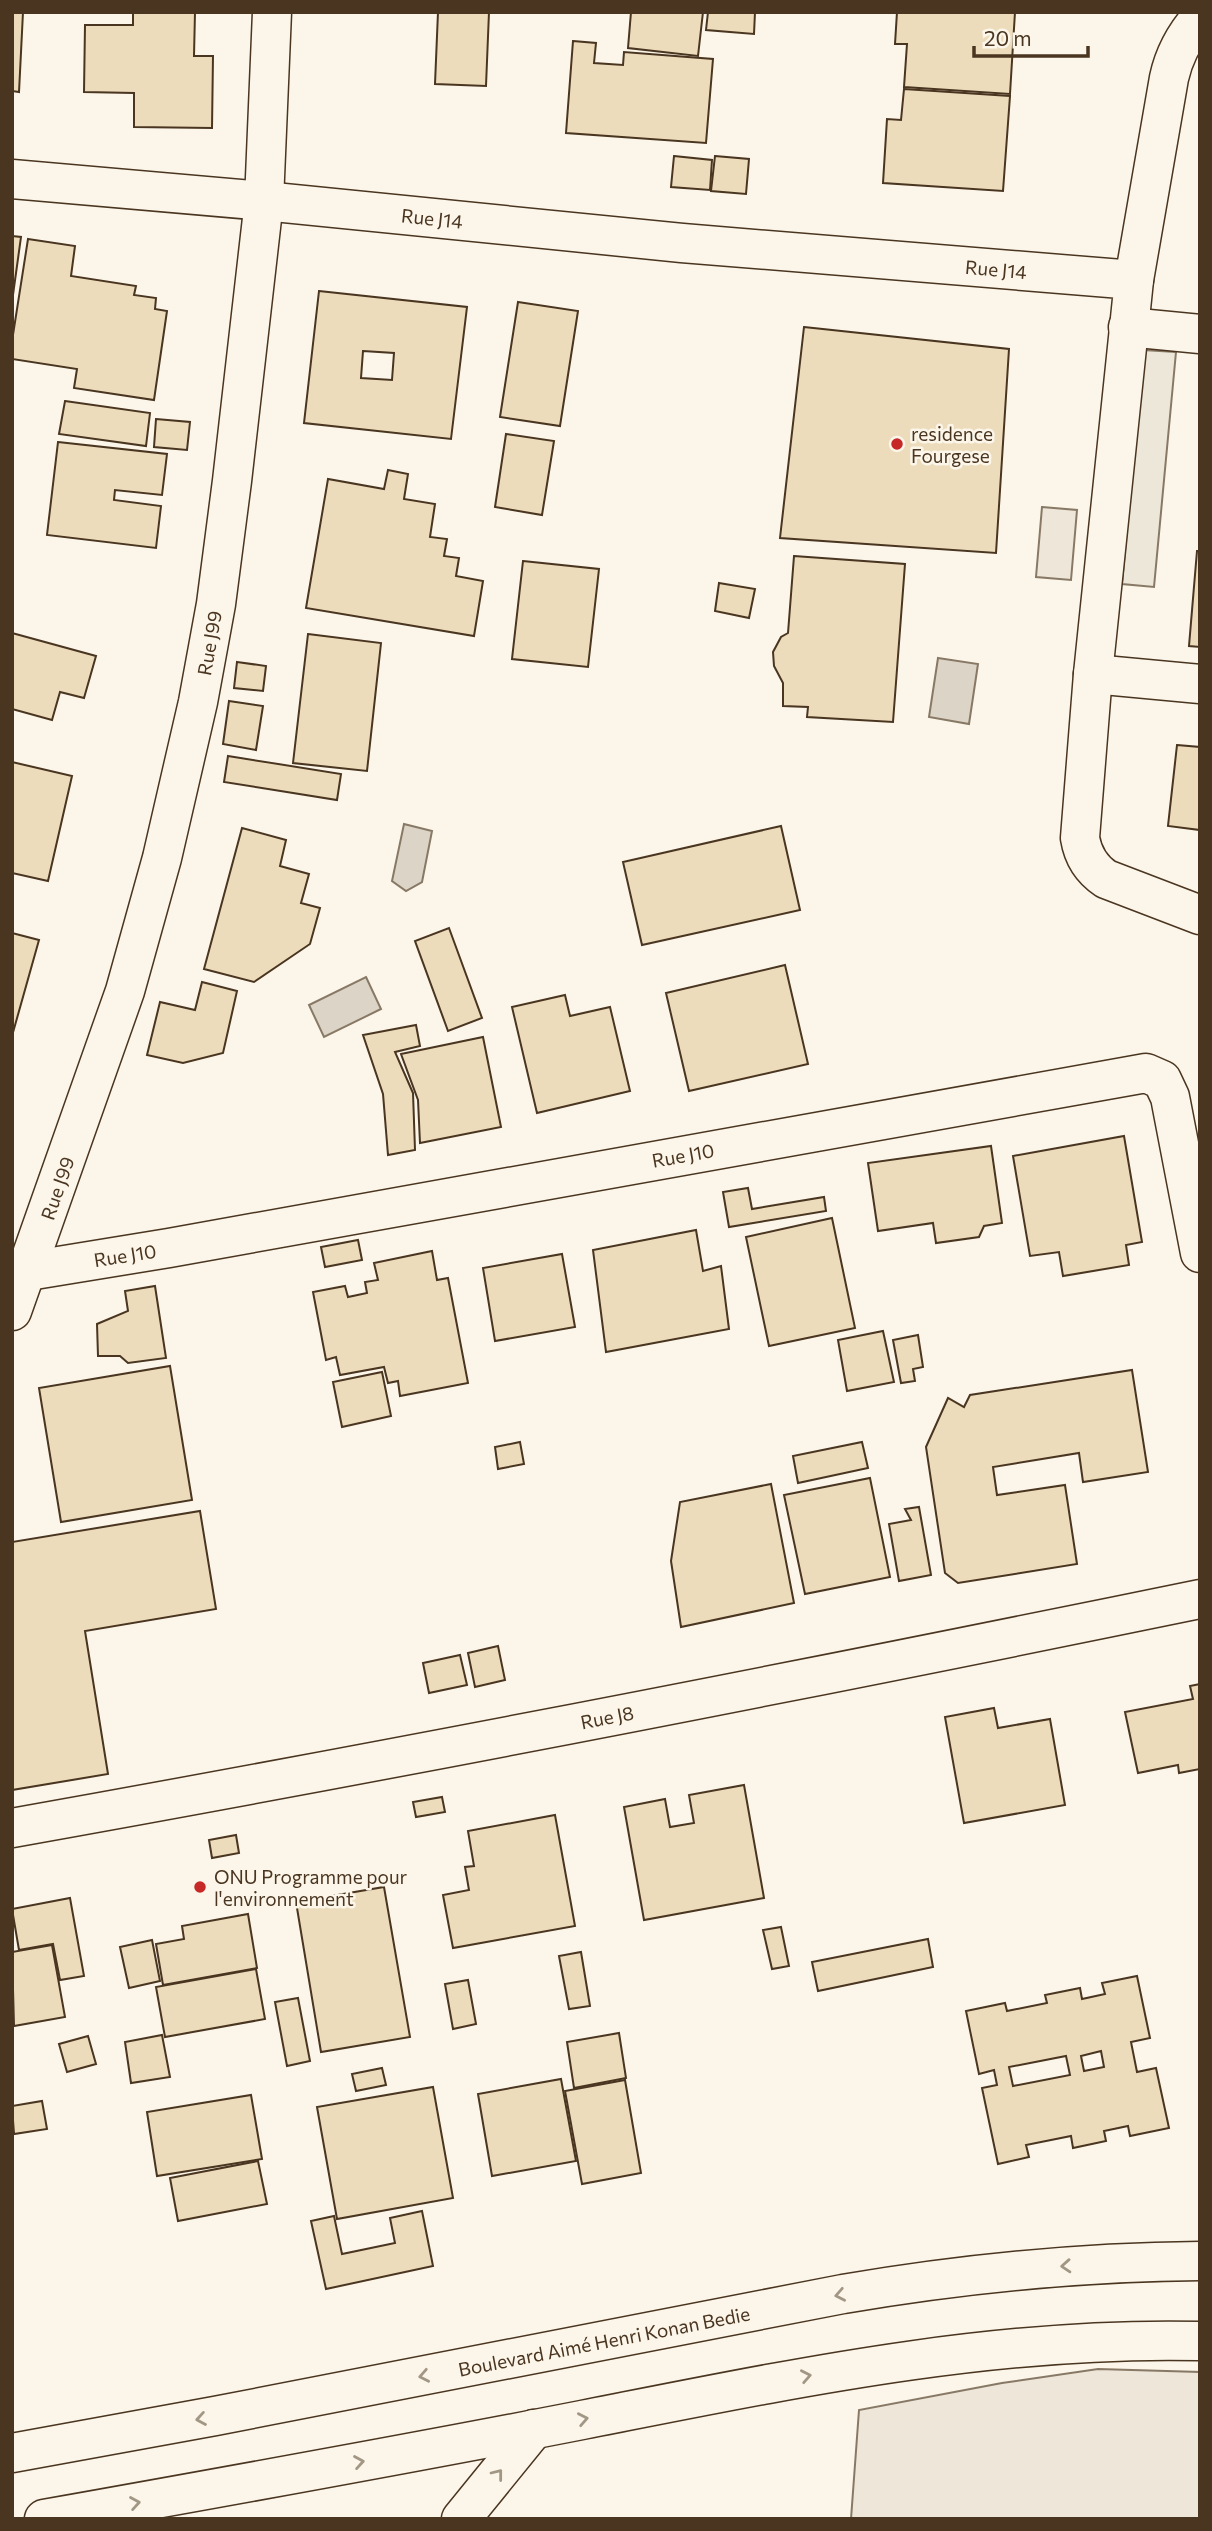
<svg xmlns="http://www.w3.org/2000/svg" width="1212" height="2531" font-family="Commissioner,sans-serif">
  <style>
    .green { fill: #ede6d9; stroke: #887966; stroke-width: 2 }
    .parking { fill: #ede7d9; stroke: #887966; stroke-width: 2 }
    .water { fill: #dcd4c6; stroke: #887966; stroke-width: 2 }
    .building { fill: #ecdcbc; stroke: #4a3520; stroke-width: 2; fill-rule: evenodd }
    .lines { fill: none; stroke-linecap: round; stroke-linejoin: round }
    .minor-casing { stroke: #4a3520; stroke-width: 41 }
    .highway-casing { stroke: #4a3520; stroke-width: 41 }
    .minor { stroke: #fbf6e9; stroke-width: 38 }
    .highway { stroke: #fbf6e9; stroke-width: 38 }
    .oneway { stroke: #a29684 }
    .poi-dot { fill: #c62828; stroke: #fbf6e9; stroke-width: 2.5 }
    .labels { text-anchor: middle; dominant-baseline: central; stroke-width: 5; stroke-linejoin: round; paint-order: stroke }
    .street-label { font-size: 19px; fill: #4a3520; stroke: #fbf6e9 }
    .poi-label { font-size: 19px; fill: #4a3520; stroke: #fbf6e9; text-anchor: start }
  </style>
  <rect width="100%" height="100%" fill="#fbf6e9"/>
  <g class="green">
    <path d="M1042 507 1077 510 1071 580 1036 577Z"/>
    <path d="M1098 2369 1200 2372V2519H851L859 2410 1002 2383Z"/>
  </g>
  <path class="parking" d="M1143 350 1176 352 1154 587 1122 584Z"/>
  <g class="water">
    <path d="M938 658 978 664 969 724 929 717Z"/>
    <path d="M404 824 432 831 422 882 406 891 392 881Z"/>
    <path d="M366 977 381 1009 324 1037 309 1005Z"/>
  </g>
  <g class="building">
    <path d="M12 12H23L19 92 12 91Z"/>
    <path d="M133 12H195L194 56H213L212 128 134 127V93L84 92 85 25H133Z"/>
    <path d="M438 12H489L486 86 435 84Z"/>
    <path d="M631 12H703L698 56 628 48Z"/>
    <path d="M708 12H755L754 34 706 30Z"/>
    <path d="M897 12H1015L1010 94 904 87 907 44H895Z"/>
    <path d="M573 41 596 43 594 63 623 65 624 52 713 59 706 143 566 133Z"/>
    <path d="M904 89 1010 96 1003 191 883 183 887 119 901 120Z"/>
    <path d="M674 156 712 160 710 190 671 187Z"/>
    <path d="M715 156 749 159 746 194 711 191Z"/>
    <path d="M12 236 21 237 12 302Z"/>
    <path d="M28 239 75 246 71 276 136 286 134 295 156 298 155 309 167 311 154 400 74 388 77 369 12 359V341Z"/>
    <path d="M319 291 467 307 451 439 304 423ZM363 351 394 353 392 380 361 378Z"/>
    <path d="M518 302 578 311 560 426 500 417Z"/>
    <path d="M804 327 1009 349 996 553 780 538Z"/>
    <path d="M65 401 150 413 146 446 59 434Z"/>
    <path d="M156 419 190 422 187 450 154 447Z"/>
    <path d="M506 434 554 441 542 515 495 507Z"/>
    <path d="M58 442 167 454 162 495 115 490 114 500 161 506 156 548 47 535Z"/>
    <path d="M388 470 408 474 404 499 435 504 430 537 447 539 444 556 459 558 456 576 483 581 474 636 306 608 328 479 384 489Z"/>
    <path d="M1197 551H1200V647L1189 646Z"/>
    <path d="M794 556 905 564 893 722 807 717 808 707 783 706V683L774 666 773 652 781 637 788 633Z"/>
    <path d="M523 561 599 569 588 667 512 659Z"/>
    <path d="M719 583 755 589 749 618 715 611Z"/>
    <path d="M12 633 96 656 84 698 60 692 52 720 12 709Z"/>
    <path d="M308 634 381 643 367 771 293 763Z"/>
    <path d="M237 662 266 666 263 691 234 688Z"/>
    <path d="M229 701 263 706 256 750 223 744Z"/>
    <path d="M1177 745 1200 747V830L1168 826Z"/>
    <path d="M228 756 341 774 337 800 224 782Z"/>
    <path d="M12 762 72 776 48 881 12 873Z"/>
    <path d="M781 826 800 910 642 945 623 862Z"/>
    <path d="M242 828 286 840 280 866 309 874 301 903 320 908 310 944 254 982 204 969Z"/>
    <path d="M449 928 482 1018 448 1031 415 941Z"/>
    <path d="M12 933 39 940 12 1036Z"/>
    <path d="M785 965 808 1064 689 1091 666 993Z"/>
    <path d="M202 982 237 991 223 1053 183 1063 147 1055 160 1002 195 1010Z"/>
    <path d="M565 995 570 1016 610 1007 630 1091 537 1113 512 1007Z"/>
    <path d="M416 1025 420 1046 395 1052 413 1093 415 1150 388 1155 383 1094 363 1035Z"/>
    <path d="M483 1037 501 1127 420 1143 418 1100 401 1054Z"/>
    <path d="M1124 1136 1142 1242 1126 1245 1129 1265 1063 1276 1059 1252 1030 1256 1013 1156Z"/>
    <path d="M991 1146 1002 1223 984 1226 979 1237 936 1243 933 1223 878 1231 868 1163Z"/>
    <path d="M748 1188 752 1209 824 1197 826 1211 729 1227 723 1192Z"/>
    <path d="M832 1218 855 1328 769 1346 746 1237Z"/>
    <path d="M696 1230 703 1271 721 1266 729 1329 606 1352 593 1250Z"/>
    <path d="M358 1240 362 1260 325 1267 321 1247Z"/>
    <path d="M432 1251 437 1280 448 1278 468 1383 400 1396 398 1381 388 1383 384 1367 340 1375 336 1357 326 1360 313 1292 345 1286 348 1297 367 1293 365 1282 378 1280 374 1263Z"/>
    <path d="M562 1254 575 1327 495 1341 483 1268Z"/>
    <path d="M155 1286 166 1358 128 1363 120 1356H98L97 1324 128 1311 125 1291Z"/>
    <path d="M883 1331 894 1382 847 1391 838 1340Z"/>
    <path d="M918 1335 923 1367 913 1369 915 1381 901 1383 893 1340Z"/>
    <path d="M170 1366 192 1500 61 1522 39 1388Z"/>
    <path d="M1132 1370 1148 1472 1083 1482 1079 1453 993 1467 997 1495 1065 1485 1077 1564 958 1583 945 1573 926 1447 948 1398 964 1407 970 1395Z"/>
    <path d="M382 1372 391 1416 342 1427 333 1382Z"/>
    <path d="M520 1442 524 1464 498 1469 495 1447Z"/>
    <path d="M862 1442 868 1468 798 1483 793 1456Z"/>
    <path d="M870 1478 890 1577 805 1594 784 1495Z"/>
    <path d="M771 1484 794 1603 681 1627 671 1561 680 1502Z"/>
    <path d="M919 1507 931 1575 899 1581 889 1524 911 1520 905 1509Z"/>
    <path d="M200 1511 216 1609 85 1631 108 1774 12 1790V1542Z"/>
    <path d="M498 1646 505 1680 475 1687 468 1653Z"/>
    <path d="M460 1655 467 1685 429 1693 423 1663Z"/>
    <path d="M1200 1684V1769L1179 1773 1178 1765 1138 1773 1125 1712 1193 1699 1190 1686Z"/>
    <path d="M994 1708 998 1728 1050 1719 1065 1805 964 1823 945 1717Z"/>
    <path d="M744 1785 764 1898 644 1920 624 1807 665 1799 670 1827 694 1823 689 1795Z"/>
    <path d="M442 1797 445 1812 416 1817 413 1802Z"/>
    <path d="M555 1815 575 1926 453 1948 443 1895 469 1890 465 1867 474 1866 468 1831Z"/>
    <path d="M236 1835 239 1853 212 1858 209 1840Z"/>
    <path d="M384 1887 410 2037 321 2052 296 1902Z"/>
    <path d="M70 1898 84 1976 60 1980 53 1944 19 1950 12 1909Z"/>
    <path d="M248 1914 257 1968 163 1985 156 1944 184 1939 182 1926Z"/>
    <path d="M781 1927 789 1966 772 1969 763 1930Z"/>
    <path d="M928 1939 933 1967 818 1991 812 1962Z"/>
    <path d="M152 1940 160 1981 129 1988 120 1947Z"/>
    <path d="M52 1945 65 2017 14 2026 12 1952Z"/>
    <path d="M581 1952 590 2006 569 2009 559 1956Z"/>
    <path d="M256 1969 265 2019 165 2037 156 1987Z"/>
    <path d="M1137 1976 1150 2038 1131 2042 1137 2072 1156 2068 1169 2128 1130 2136 1128 2126 1104 2131 1106 2141 1073 2148 1071 2136 1026 2145 1029 2157 998 2164 982 2088 997 2085 994 2070 979 2074 966 2011 1005 2003 1007 2011 1047 2003 1045 1995 1080 1988 1082 1999 1105 1994 1102 1983ZM1101 2051 1104 2067 1084 2071 1081 2056ZM1066 2056 1070 2075 1013 2086 1009 2067Z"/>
    <path d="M468 1980 476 2024 453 2029 445 1984Z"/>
    <path d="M298 1998 310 2061 287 2066 275 2002Z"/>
    <path d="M619 2033 626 2078 574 2088 567 2042Z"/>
    <path d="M162 2035 170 2077 131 2083 125 2042Z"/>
    <path d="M88 2036 96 2064 67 2072 59 2044Z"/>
    <path d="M382 2068 386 2085 356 2091 352 2074Z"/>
    <path d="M561 2079 576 2161 492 2176 478 2094Z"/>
    <path d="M625 2080 641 2173 582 2184 565 2091Z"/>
    <path d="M433 2087 453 2198 337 2219 317 2107Z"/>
    <path d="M251 2095 262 2159 157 2176 147 2112Z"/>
    <path d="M42 2101 47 2129 14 2134 12 2106Z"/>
    <path d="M258 2161 267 2204 178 2221 170 2178Z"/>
    <path d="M422 2211 433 2266 326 2289 311 2221 334 2216 342 2254 395 2243 390 2218Z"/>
  </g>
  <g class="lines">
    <g class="minor-casing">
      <g id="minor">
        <path d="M12 179 264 201 682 243 1134 280 1093 674 1080 838C1083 856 1091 869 1106 879L1200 915"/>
        <path d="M1134 280 1169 78C1174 55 1185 35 1200 18"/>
        <path d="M1128 327 1200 334"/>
        <path d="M1093 674 1200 684"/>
        <path d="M28 1271 169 1248 1146 1073 1162 1080 1170 1097 1200 1253"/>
        <path d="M12 1311 125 991 162 858 198 702 216 604 232 481 264 201 272 12"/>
        <path d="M12 1828C409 1757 805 1680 1200 1599"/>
        <path d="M461 2519 534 2429"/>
      </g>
    </g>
    <g class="highway-casing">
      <g id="highway">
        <path d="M12 2453 215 2416 843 2294C961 2274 1080 2262 1200 2261"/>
        <path d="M44 2519C224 2487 403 2455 582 2420 786 2380 991 2336 1200 2341"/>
      </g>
    </g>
    <use href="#minor" class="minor"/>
    <use href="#highway" class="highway"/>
  </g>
  <defs><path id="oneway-chevron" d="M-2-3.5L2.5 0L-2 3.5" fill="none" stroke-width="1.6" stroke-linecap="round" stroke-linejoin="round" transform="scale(1.75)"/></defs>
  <g class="oneway">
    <use href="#oneway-chevron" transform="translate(1066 2266) rotate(176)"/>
    <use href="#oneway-chevron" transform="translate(840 2295) rotate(169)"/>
    <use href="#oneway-chevron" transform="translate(424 2376) rotate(169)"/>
    <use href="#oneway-chevron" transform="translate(806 2376) rotate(-11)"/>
    <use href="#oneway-chevron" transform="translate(201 2419) rotate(170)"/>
    <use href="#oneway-chevron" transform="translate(583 2419) rotate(-11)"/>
    <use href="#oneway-chevron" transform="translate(359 2462) rotate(-10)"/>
    <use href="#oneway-chevron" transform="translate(498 2474) rotate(-52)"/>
    <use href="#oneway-chevron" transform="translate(135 2503) rotate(-10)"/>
  </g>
  <g class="poi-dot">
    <circle cx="897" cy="444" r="7"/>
    <circle cx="200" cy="1887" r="7"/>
  </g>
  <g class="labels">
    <g class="street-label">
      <text transform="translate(432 218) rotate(6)">Rue J14</text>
      <text transform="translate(996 269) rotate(5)">Rue J14</text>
      <text transform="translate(209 643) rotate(-80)">Rue J99</text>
      <text transform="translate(683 1155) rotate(-10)">Rue J10</text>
      <text transform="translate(57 1188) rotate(-71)">Rue J99</text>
      <text transform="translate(125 1255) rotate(-9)">Rue J10</text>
      <text transform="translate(607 1717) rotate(-11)">Rue J8</text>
      <text transform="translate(604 2341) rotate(-11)">Boulevard Aimé Henri Konan Bedie</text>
    </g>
    <g class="poi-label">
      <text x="911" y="433">residence<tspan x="911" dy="22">Fourgese</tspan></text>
      <text x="214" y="1876">ONU Programme pour<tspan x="214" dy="22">l'environnement</tspan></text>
    </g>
  </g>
  <rect width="1212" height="2531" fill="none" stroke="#4a3520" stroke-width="28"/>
  <path d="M974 46v10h114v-10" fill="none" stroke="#4a3520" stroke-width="3.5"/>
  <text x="984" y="46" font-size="21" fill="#4a3520" stroke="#fbf6e9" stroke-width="5" paint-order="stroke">20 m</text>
</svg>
